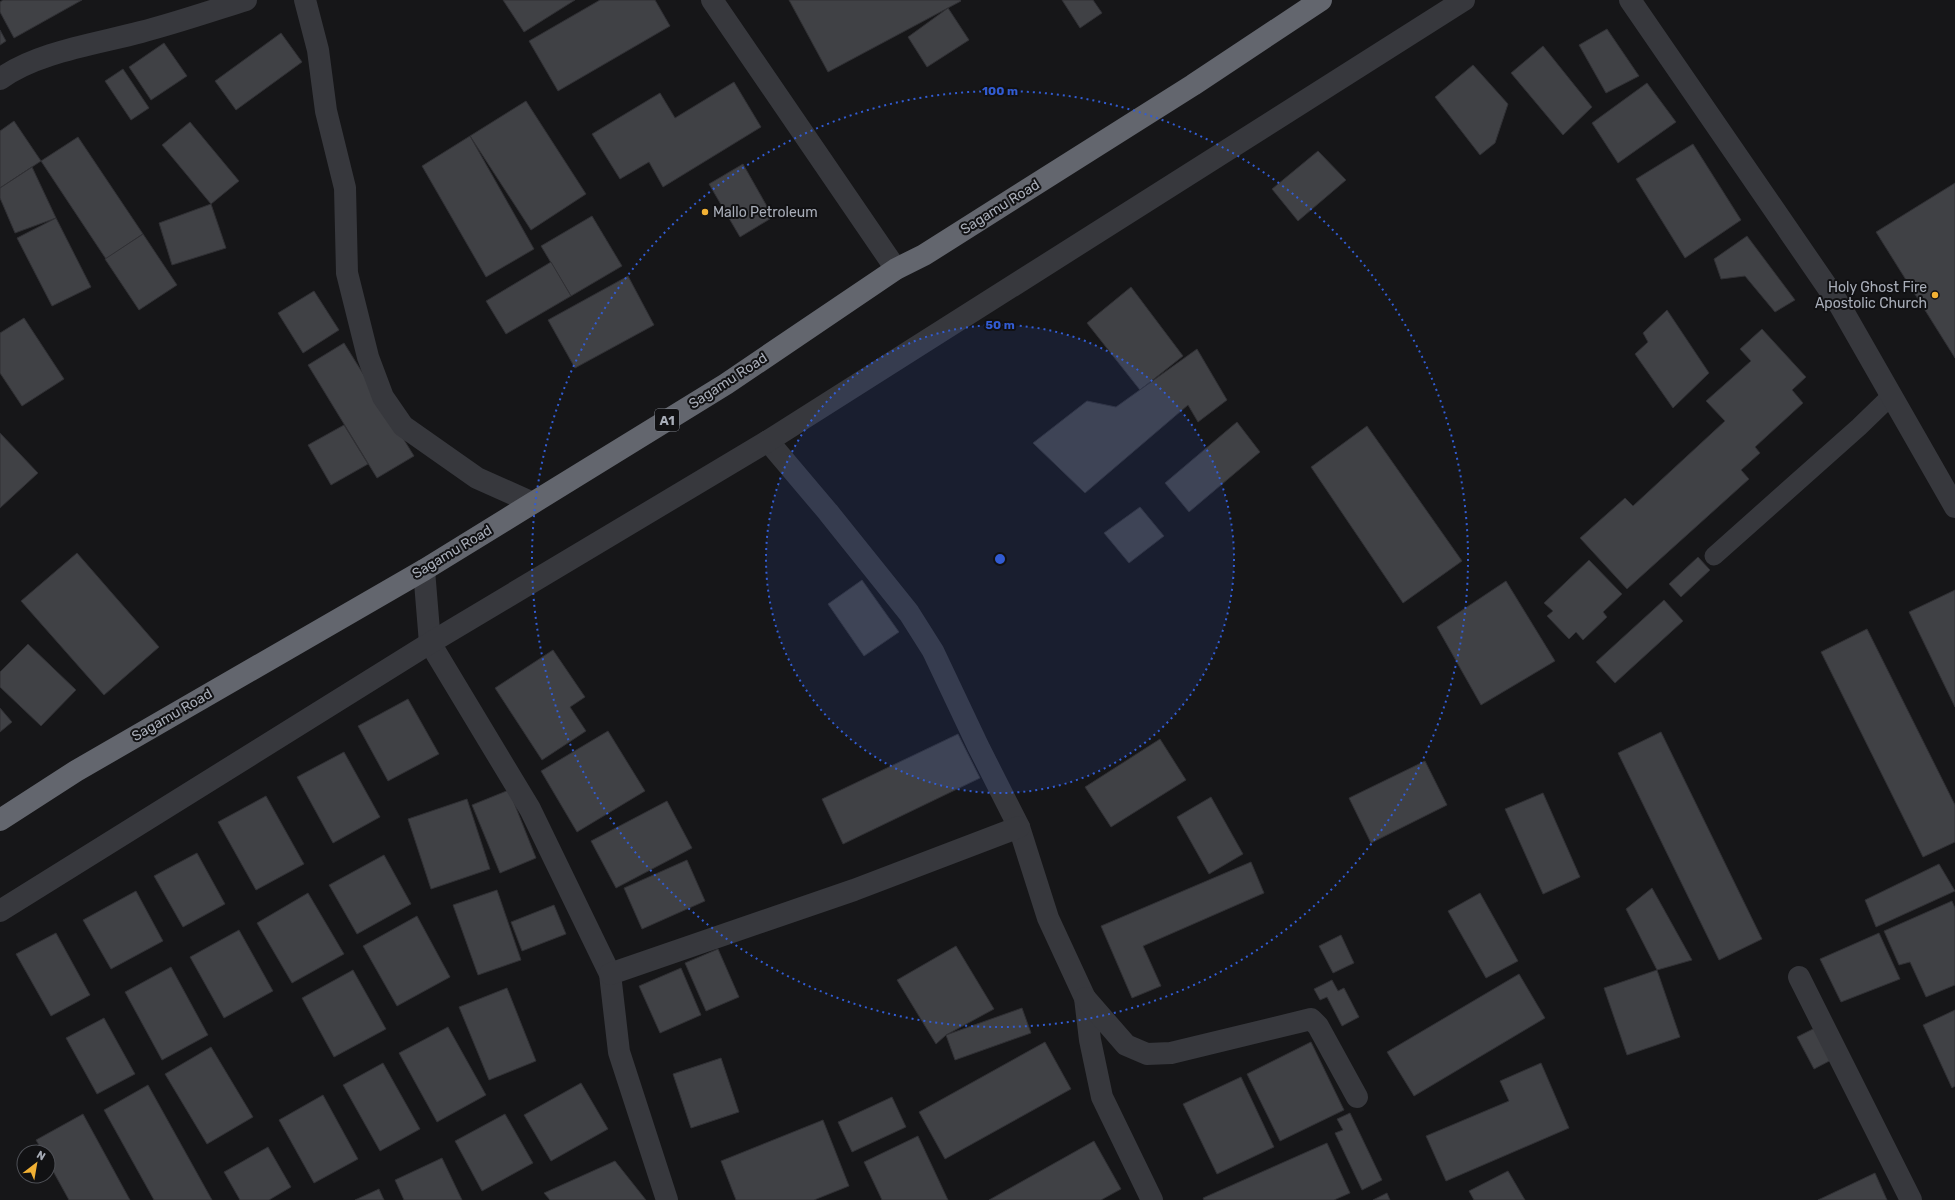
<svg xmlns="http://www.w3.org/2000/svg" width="1955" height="1200" font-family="Rubik,sans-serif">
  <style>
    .building { fill: #404145; stroke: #303034 }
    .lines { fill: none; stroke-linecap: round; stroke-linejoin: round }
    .lane { stroke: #37383d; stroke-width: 19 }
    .street { stroke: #37383d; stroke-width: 22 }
    .highway { stroke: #63666e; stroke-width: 22 }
    .ring { fill: none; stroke: #325cd3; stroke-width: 2; stroke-dasharray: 2 4 }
    .poi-dot { fill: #f2b134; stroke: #111113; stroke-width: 1.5 }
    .labels { text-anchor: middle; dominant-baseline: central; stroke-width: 4; stroke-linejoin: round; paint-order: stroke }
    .shield { fill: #111113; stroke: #7b7e86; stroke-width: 1 }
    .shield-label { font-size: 13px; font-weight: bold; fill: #a8adb8 }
    .street-label { font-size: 14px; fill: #a8adb8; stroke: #111113 }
    .poi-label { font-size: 14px; fill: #a8adb8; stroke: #111113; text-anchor: start }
    .centre { fill: #325cd3; stroke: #111113; stroke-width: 2 }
    .ring-label { font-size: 12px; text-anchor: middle; font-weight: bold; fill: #325cd3; stroke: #111113; stroke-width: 4; stroke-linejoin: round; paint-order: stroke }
  </style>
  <rect width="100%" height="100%" fill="#161618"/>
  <g class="building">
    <path d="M3 0H82L14 38 0 12V2Z"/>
    <path d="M503 0H575L524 32Z"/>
    <path d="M600 0H655L670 26 558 91 529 41Z"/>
    <path d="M789 0H960L961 1 828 72Z"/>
    <path d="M1062 0H1093L1102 13 1080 28Z"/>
    <path d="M948 8 969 40 927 67 908 37Z"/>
    <path d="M1607 29 1639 76 1606 93 1579 45Z"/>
    <path d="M0 30 6 41 0 45Z"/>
    <path d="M281 33 302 62 236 110 215 81Z"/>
    <path d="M164 43 187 76 151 100 129 67Z"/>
    <path d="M1543 46 1592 107 1563 135 1511 73Z"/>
    <path d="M1473 65 1508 104 1495 143 1480 155 1435 97Z"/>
    <path d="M123 69 149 108 131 120 105 81Z"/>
    <path d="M734 82 761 127 663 187 649 162 620 179 592 134 660 93 675 118Z"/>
    <path d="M1647 83 1676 122 1618 163 1592 123Z"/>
    <path d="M526 101 586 194 531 230 470 136Z"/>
    <path d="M14 121 41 161 0 188V131Z"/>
    <path d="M190 122 239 181 211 204 162 145Z"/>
    <path d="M470 136 534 249 486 277 422 166Z"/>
    <path d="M78 137 143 234 106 259 41 161Z"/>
    <path d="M1693 144 1741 220 1685 258 1636 179Z"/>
    <path d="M1318 151 1346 180 1298 221 1272 189Z"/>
    <path d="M743 164 773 217 740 237 709 184Z"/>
    <path d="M32 167 56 218 15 233 0 198V188Z"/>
    <path d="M1955 183V358L1876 232Z"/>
    <path d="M211 204 226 248 172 265 159 223Z"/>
    <path d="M592 216 622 266 571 296 541 246Z"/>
    <path d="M56 218 91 287 52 306 17 238Z"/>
    <path d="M143 234 177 285 139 310 105 259Z"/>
    <path d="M1747 236 1795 300 1775 312 1745 276 1721 279 1714 259Z"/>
    <path d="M551 262 571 296 506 334 486 301Z"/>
    <path d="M628 276 654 325 575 368 548 320Z"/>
    <path d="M1131 287 1183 356 1140 390 1087 323Z"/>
    <path d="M314 291 339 330 303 353 278 313Z"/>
    <path d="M1667 310 1709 373 1673 408 1635 354 1648 342 1643 333Z"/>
    <path d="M24 318 64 379 22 406 0 373V333Z"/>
    <path d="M1762 329 1806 377 1792 390 1803 403 1755 447 1760 453 1741 470 1749 479 1627 589 1580 538 1625 498 1633 506 1725 421 1706 401 1751 361 1740 349Z"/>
    <path d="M344 343 414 456 377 478 308 365Z"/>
    <path d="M1197 349 1227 400 1198 422 1188 405 1085 493 1033 443 1087 401 1116 407Z"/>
    <path d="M1237 422 1260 452 1189 512 1165 483Z"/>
    <path d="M344 425 368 464 331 485 308 445Z"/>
    <path d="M1367 426 1462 561 1403 603 1311 467Z"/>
    <path d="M0 433 38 473 0 508Z"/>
    <path d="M1140 507 1164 536 1129 563 1104 533Z"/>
    <path d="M77 553 159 647 104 695 21 601Z"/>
    <path d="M1698 557 1710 570 1681 597 1669 584Z"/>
    <path d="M1589 560 1622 594 1603 612 1607 617 1583 640 1576 632 1569 639 1547 616 1553 611 1544 603Z"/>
    <path d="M862 580 899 632 864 656 828 604Z"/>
    <path d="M1506 581 1555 661 1481 705 1437 627Z"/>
    <path d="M1955 590V707L1909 612Z"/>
    <path d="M1664 600 1683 621 1615 683 1596 662Z"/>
    <path d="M1867 629 1955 805V842L1923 857 1821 652Z"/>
    <path d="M28 644 76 690 41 726 0 687V672Z"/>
    <path d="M553 650 585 697 570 707 586 731 542 760 495 688Z"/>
    <path d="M408 699 439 754 388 781 358 726Z"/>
    <path d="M0 708 12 722 0 732Z"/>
    <path d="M608 731 645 791 577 832 541 771Z"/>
    <path d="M1661 732 1762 939 1719 960 1618 753Z"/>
    <path d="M958 734 980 778 843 844 822 799Z"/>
    <path d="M1160 739 1186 780 1111 827 1085 787Z"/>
    <path d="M344 752 380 817 333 843 297 777Z"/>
    <path d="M1425 761 1447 805 1371 843 1349 798Z"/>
    <path d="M509 790 536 858 500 873 472 805Z"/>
    <path d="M1543 793 1580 877 1543 894 1505 809Z"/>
    <path d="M266 796 304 864 256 890 218 822Z"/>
    <path d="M1211 797 1243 854 1209 874 1177 817Z"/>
    <path d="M467 799 490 869 431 889 408 819Z"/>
    <path d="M667 801 692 848 616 888 591 841Z"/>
    <path d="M197 853 225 904 183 927 154 876Z"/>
    <path d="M384 855 411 904 357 934 329 885Z"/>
    <path d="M687 860 705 901 642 929 624 888Z"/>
    <path d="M1251 862 1264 893 1143 946 1161 986 1132 998 1101 926Z"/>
    <path d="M1939 864 1955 891 1876 927 1865 900Z"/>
    <path d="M1652 888 1692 960 1657 970 1626 909Z"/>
    <path d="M497 890 521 960 478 975 453 905Z"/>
    <path d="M136 891 163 941 111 969 83 920Z"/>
    <path d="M308 893 344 954 292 983 257 923Z"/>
    <path d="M1480 893 1518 961 1486 978 1448 911Z"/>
    <path d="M1952 901 1955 908V985L1926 997 1910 962 1899 965 1884 931Z"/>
    <path d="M554 905 566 934 522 951 511 922Z"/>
    <path d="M417 916 450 977 397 1006 363 946Z"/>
    <path d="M239 930 273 991 224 1018 190 957Z"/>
    <path d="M56 933 90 995 51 1016 16 954Z"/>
    <path d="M1879 933 1900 979 1841 1002 1820 959Z"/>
    <path d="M1341 935 1354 963 1333 973 1319 946Z"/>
    <path d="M956 946 994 1009 946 1035 936 1044 897 980Z"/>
    <path d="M718 949 739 997 706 1011 685 963Z"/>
    <path d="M171 967 208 1035 162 1060 125 992Z"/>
    <path d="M681 968 701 1015 660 1033 639 986Z"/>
    <path d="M353 970 386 1029 334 1057 302 998Z"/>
    <path d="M1657 970 1680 1037 1627 1055 1604 988Z"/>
    <path d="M1519 974 1545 1018 1414 1096 1387 1052Z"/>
    <path d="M1332 980 1338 991 1344 988 1359 1017 1342 1026 1327 997 1320 1000 1314 989Z"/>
    <path d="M507 988 536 1061 489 1080 459 1007Z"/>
    <path d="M1022 1008 1031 1033 955 1060 946 1035Z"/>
    <path d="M1955 1010V1086L1952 1088 1923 1025Z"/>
    <path d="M104 1018 135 1074 97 1094 66 1038Z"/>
    <path d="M1819 1026 1835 1058 1814 1069 1797 1037Z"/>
    <path d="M448 1027 486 1095 437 1122 399 1053Z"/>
    <path d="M1045 1042 1071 1089 945 1159 919 1112Z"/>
    <path d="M1311 1042 1344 1110 1280 1141 1247 1074Z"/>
    <path d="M211 1047 253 1117 207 1144 165 1074Z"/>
    <path d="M721 1058 739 1112 691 1128 673 1074Z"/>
    <path d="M383 1063 420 1129 380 1151 343 1085Z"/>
    <path d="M1541 1063 1569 1128 1446 1181 1426 1136 1509 1101 1500 1081Z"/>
    <path d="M1241 1077 1274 1147 1217 1174 1183 1104Z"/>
    <path d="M581 1083 608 1129 551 1161 524 1115Z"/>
    <path d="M148 1085 212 1200H154L104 1110Z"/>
    <path d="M323 1095 358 1159 314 1183 279 1120Z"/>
    <path d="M892 1097 906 1127 852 1152 838 1122Z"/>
    <path d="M1350 1113 1382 1180 1362 1190 1335 1133 1343 1130 1337 1119Z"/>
    <path d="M83 1114 130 1200H69L48 1162V1152H43L36 1140Z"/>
    <path d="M505 1114 533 1163 482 1191 455 1141Z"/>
    <path d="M823 1120 849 1186 814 1200H736L721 1161Z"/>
    <path d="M918 1136 948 1200H882L864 1162Z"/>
    <path d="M1094 1141 1121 1189 1101 1200H989Z"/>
    <path d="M1327 1143 1350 1193 1334 1200H1204L1203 1198Z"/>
    <path d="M268 1147 291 1187 269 1200H240L224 1172Z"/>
    <path d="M442 1158 462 1200H404L395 1180Z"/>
    <path d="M615 1161 646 1200H550L544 1193Z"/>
    <path d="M1508 1171 1525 1200H1474L1469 1191Z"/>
    <path d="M1875 1173 1887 1200H1818Z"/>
    <path d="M379 1189 384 1200H355Z"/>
    <path d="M1387 1193 1390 1200H1373Z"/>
  </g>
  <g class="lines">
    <path class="lane" d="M1714 556 1859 427 1891 396"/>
    <g class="street">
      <path d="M305 0 318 50 326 111 345 188 347 273 368 357 383 397 403 426 477 478 533 503"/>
      <path d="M712 0 896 269"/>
      <path d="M1630 0 1839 304 1955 507"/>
      <path d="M0 79C37 52 96 44 141 32 176 23 211 11 246 0"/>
      <path d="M768 441 828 512 909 613 933 651 978 746 1019 827 1048 918 1085 998 1090 1040 1102 1097 1152 1200"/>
      <path d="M424 570 430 643 530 809 610 974 619 1052 667 1200"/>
      <path d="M0 911 430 643 768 441 1464 0"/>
      <path d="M610 974 854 890 1019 827"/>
      <path d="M1799 977 1911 1200"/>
      <path d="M1085 998 1126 1045 1147 1054 1171 1053 1311 1019 1318 1026 1357 1097"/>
    </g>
    <path class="highway" d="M0 820 76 771 424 570 726 384 896 269 924 255 1193 85 1321 0"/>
  </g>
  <circle cx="1000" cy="559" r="234" fill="#325cd3" fill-opacity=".12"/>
  <g class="ring">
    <circle cx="1000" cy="559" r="234"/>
    <circle cx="1000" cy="559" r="468"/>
  </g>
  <g class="poi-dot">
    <circle cx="705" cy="212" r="4"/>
    <circle cx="1935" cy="295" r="4"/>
  </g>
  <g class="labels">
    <rect class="shield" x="655" y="409" width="24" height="22" rx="3"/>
    <g class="shield-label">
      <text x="667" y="420">A1</text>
    </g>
    <g class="street-label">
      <text transform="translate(1000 207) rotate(-32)">Sagamu Road</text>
      <text transform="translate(728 381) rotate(-33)">Sagamu Road</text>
      <text transform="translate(452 552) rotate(-31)">Sagamu Road</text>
      <text transform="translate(172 715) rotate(-30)">Sagamu Road</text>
    </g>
    <g class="poi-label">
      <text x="713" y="212">Mallo Petroleum</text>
      <text x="1927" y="287" text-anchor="end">Holy Ghost Fire<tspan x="1927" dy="16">Apostolic Church</tspan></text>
    </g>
  </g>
  <circle cx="1000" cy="559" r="6" class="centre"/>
  <g class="ring-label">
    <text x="1000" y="95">100 m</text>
    <text x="1000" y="329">50 m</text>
  </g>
  <g transform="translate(36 1164) rotate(31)"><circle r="19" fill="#111113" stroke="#4d4f55"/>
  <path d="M0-3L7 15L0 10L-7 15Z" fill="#f2b134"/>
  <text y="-6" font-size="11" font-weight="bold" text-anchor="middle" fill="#a8adb8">N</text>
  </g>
</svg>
